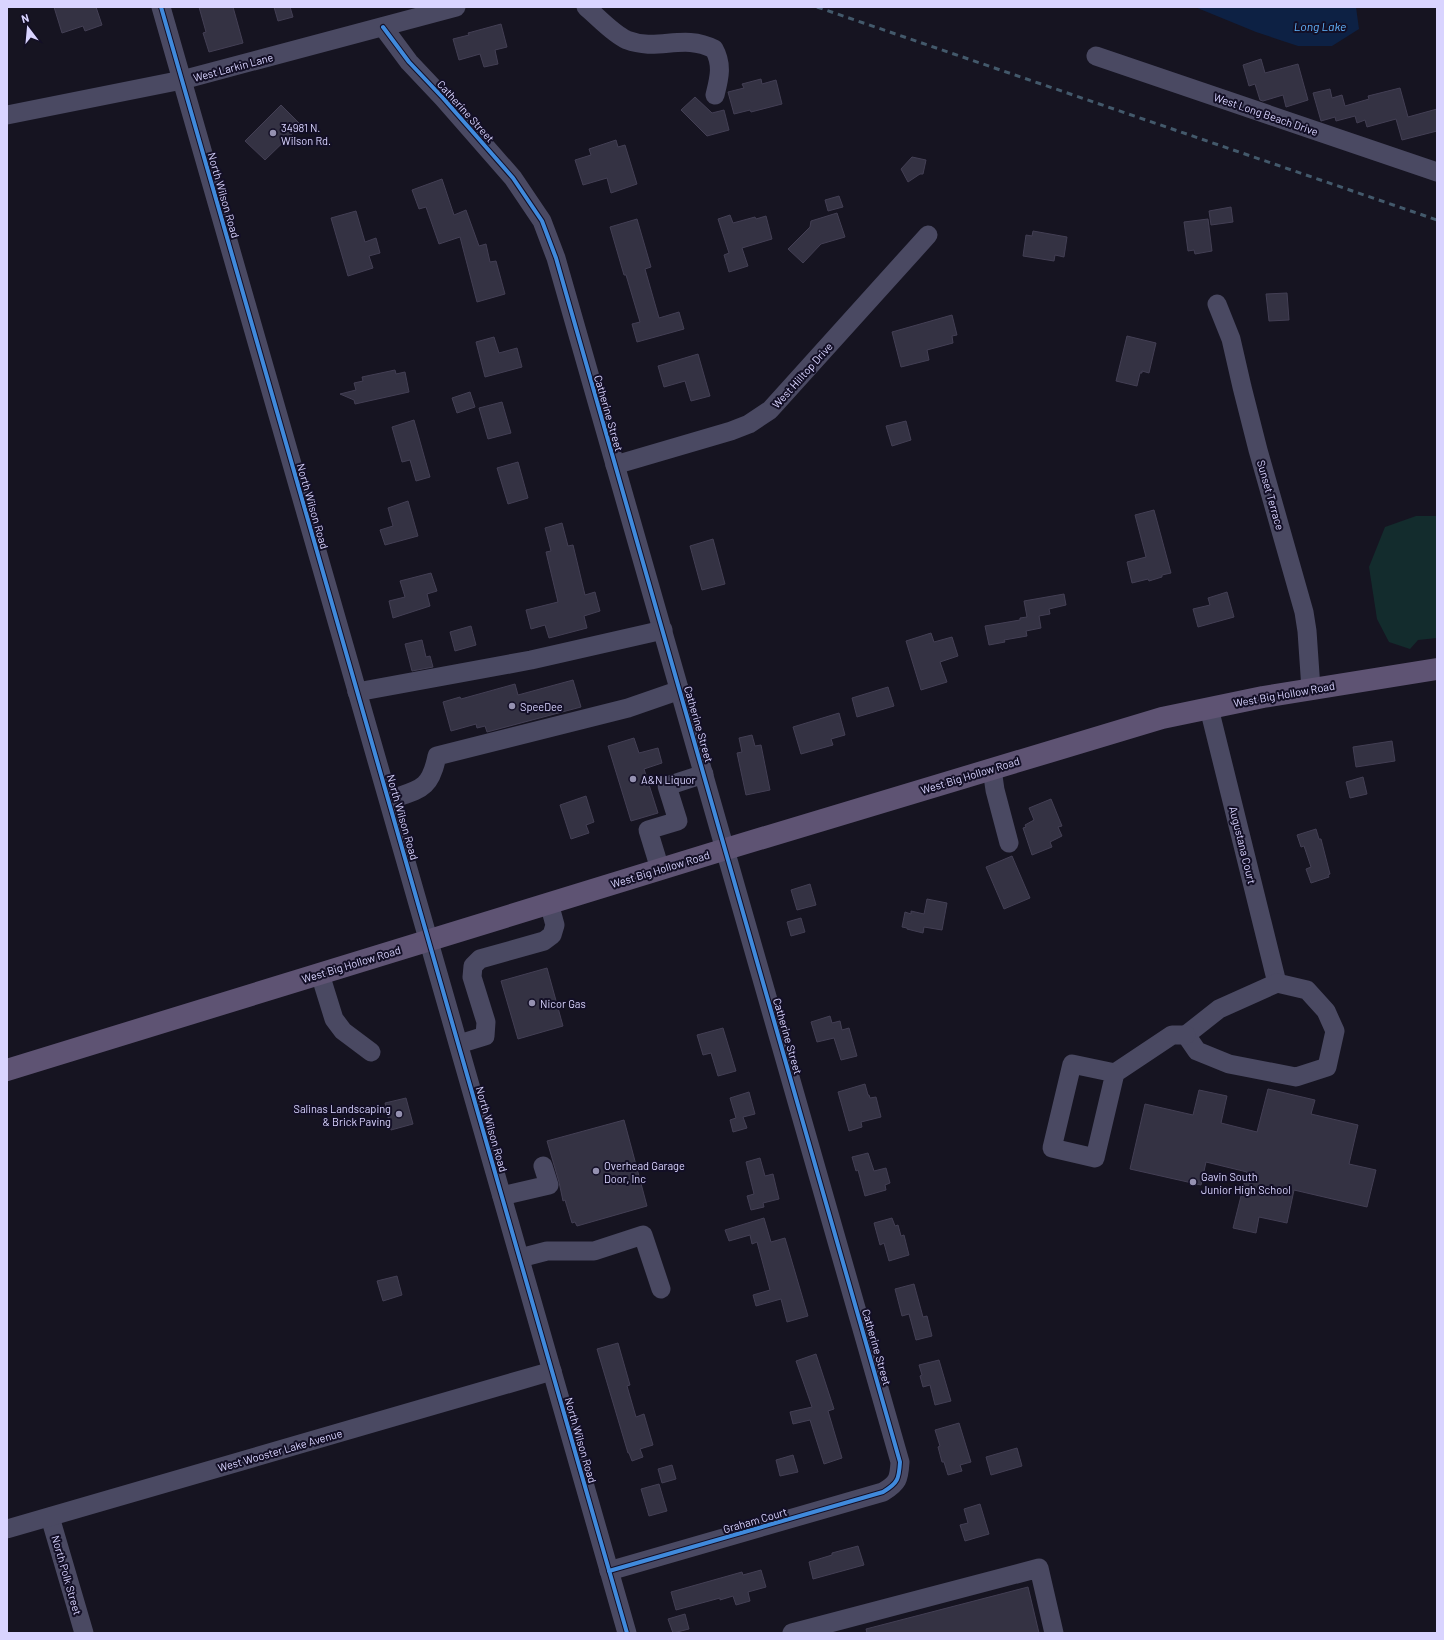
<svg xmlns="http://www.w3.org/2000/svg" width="1444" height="1640" font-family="Barlow,sans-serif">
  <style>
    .green { fill: #132c2d }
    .water { fill: #0d2144 }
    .building { fill: #343243; stroke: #433f54 }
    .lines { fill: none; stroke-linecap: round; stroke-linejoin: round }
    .minor { stroke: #4a4962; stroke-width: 19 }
    .major { stroke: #5e5373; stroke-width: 22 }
    .rail { stroke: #43596b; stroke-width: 3; stroke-dasharray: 6 5; stroke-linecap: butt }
    .cycleway-casing { stroke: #130f26; stroke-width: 6 }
    .cycleway { stroke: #408adc; stroke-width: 4 }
    .poi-dot { fill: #9591b1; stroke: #130f26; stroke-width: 1.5 }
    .labels { text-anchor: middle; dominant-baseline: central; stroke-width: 4; stroke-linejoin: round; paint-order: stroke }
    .street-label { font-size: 11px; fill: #d9d4ff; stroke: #130f26 }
    .poi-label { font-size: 11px; fill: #d9d4ff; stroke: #130f26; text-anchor: start }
    .water-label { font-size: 12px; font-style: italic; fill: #62b6ff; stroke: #130f26 }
  </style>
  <rect width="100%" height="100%" fill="#161421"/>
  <path class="green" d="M1416 516H1437V638L1418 640 1410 649 1389 642 1377 619 1369 567 1385 527Z"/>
  <path class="water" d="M1195 7H1356L1359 29 1332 46H1298L1256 32Z"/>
  <g class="building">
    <path d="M54 7H96L102 25 85 31 83 26 62 33Z"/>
    <path d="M199 7H233L243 43 209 52 203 33 206 32Z"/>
    <path d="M274 7H290L293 17 278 21Z"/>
    <path d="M501 24 507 47 495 50 498 64 484 67 480 54 459 60 453 39 469 35 468 33Z"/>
    <path d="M1261 59 1265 73 1298 64 1308 100 1286 107 1283 95 1263 101 1260 100 1255 84 1249 86 1243 65Z"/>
    <path d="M761 79 762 84 776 80 782 104 751 112 750 110 734 114 728 92 744 88 742 84Z"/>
    <path d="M1400 88 1408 117 1437 109V131L1402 140 1396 119 1367 127 1365 120 1357 123 1355 116 1336 121 1335 117 1321 121 1313 93 1330 89 1332 98 1342 95 1345 106 1369 99 1368 96Z"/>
    <path d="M695 97 712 113 724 110 729 130 707 136 681 110Z"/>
    <path d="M281 105 301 125 265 160 245 141Z"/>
    <path d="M616 140 618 147 625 145 637 184 611 193 607 178 583 185 575 160 591 155 589 149Z"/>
    <path d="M912 157 926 160 923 174H920L908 182 901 169Z"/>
    <path d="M442 179 454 215 466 210 479 246 486 244 490 262 496 261 505 294 477 302 460 237 439 244 426 207 419 209 412 190Z"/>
    <path d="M839 196 843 207 828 211 825 200Z"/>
    <path d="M1231 207 1233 222 1211 225 1209 211Z"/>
    <path d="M356 211 365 242 376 238 380 253 369 256 373 268 348 276 331 218Z"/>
    <path d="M837 213 845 237 821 244 803 263 788 249 810 227 811 221Z"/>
    <path d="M730 215 733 223 755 217 756 219 766 216 772 239 742 248 748 266 729 272 724 255 729 253 718 219Z"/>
    <path d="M637 219 651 267 645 269 659 318 679 312 684 329 637 342 632 324 640 322 626 275H624L610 227Z"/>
    <path d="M1208 219 1212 251 1195 254 1194 250 1188 251 1184 222Z"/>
    <path d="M1033 231 1067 237 1064 257 1055 255 1054 261 1023 256 1026 235 1032 236Z"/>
    <path d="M1287 293 1289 320 1269 321 1266 294Z"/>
    <path d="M952 315 957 335 952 336 953 343 927 350 929 360 901 367 892 332Z"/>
    <path d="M1127 336 1156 343 1149 373 1142 371V373H1140L1137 386 1116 381Z"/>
    <path d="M494 337 499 353 517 348 522 367 485 377 476 342Z"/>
    <path d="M698 354 710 396 691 401 685 381 664 387 658 366Z"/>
    <path d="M395 370 396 374 405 372 409 392 355 404 354 400 340 394 356 390 354 383 363 381 362 377Z"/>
    <path d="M470 392 475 407 457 413 452 398Z"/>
    <path d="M502 402 511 433 488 439 479 408Z"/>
    <path d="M414 420 430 477 416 481 410 460 402 462 392 427Z"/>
    <path d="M906 421 911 440 892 446 886 426Z"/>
    <path d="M518 462 528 498 508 504 497 468Z"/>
    <path d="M408 501 418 536 385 545 380 530 393 526 388 508Z"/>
    <path d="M1154 510 1171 573 1162 575V577L1149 581 1148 579 1132 583 1127 562 1146 557 1135 515Z"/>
    <path d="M562 523 568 546 573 545 585 595 595 592 600 611 584 616 587 628 549 638 545 625 531 629 526 610 558 602 546 552 551 551 545 528Z"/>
    <path d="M713 539 725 584 702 590 690 546Z"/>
    <path d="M431 573 437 591 427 594 430 606 393 618 389 601 405 597 400 581Z"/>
    <path d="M1227 592 1234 617 1198 627 1193 609 1210 605 1208 598Z"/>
    <path d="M1064 594 1066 605 1049 609 1050 614 1039 616 1041 628 1026 631 1027 636 1004 640 1005 642 989 645 985 626 1020 620V618L1027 617 1024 601Z"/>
    <path d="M471 626 476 645 455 651 450 632Z"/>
    <path d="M931 633 934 642 952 637 958 656 940 662 947 682 921 690 906 641Z"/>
    <path d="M422 640 426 657 430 656 433 667 412 671 405 644Z"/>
    <path d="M573 680 581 707 487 732 485 726 477 728 476 724 451 731 443 702 460 697 461 699 515 684 518 695Z"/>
    <path d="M888 687 894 706 857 717 852 698Z"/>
    <path d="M839 713 845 735 831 739 833 745 801 754 793 727Z"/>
    <path d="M752 735 755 746 761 745 770 790 746 795 737 753 742 752 739 738Z"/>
    <path d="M634 738 639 753 658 748 662 763 644 769 658 813 631 821 608 746Z"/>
    <path d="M1392 741 1395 761 1356 767 1353 747Z"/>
    <path d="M1363 777 1367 794 1350 798 1346 782Z"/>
    <path d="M586 796 594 822 586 825 589 833 571 839 560 805Z"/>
    <path d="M1051 799 1062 826 1058 827 1062 836 1050 842 1052 847 1032 855 1023 828 1026 827 1025 825 1034 820 1029 808Z"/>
    <path d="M1316 829 1319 839H1321L1330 874 1328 875 1329 877 1311 883 1306 869 1311 867 1304 846 1301 847 1297 835Z"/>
    <path d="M1012 856 1030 898 1004 909 986 867Z"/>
    <path d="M810 884 816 905 797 910 791 890Z"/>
    <path d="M927 899 947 903 942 930 924 927 923 933 907 929V928L902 927 905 912 911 914V911L924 914Z"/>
    <path d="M801 918 805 932 791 936 787 922Z"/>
    <path d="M547 968 563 1026 518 1039 501 981Z"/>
    <path d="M830 1016 832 1023 840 1021 842 1030 849 1028 857 1056 841 1060 834 1038 817 1042 811 1022Z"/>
    <path d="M723 1028 736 1071 718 1076 711 1053 703 1055 697 1035Z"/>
    <path d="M865 1084 868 1095H869L870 1098 876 1097 881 1117 861 1122 862 1127 849 1131 838 1092Z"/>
    <path d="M1268 1089 1315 1100 1311 1114 1358 1125 1349 1164 1376 1170 1367 1207 1294 1190 1287 1223 1259 1217 1256 1233 1233 1228 1247 1172 1206 1162 1201 1185 1130 1169 1145 1104 1193 1115 1199 1090 1227 1096 1221 1123 1257 1132Z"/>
    <path d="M749 1092 755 1114 743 1117 747 1128 733 1132 730 1120 736 1118 730 1098Z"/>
    <path d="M406 1098 413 1124 391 1130 385 1103Z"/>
    <path d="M624 1120 647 1206 577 1226 575 1222 572 1223 565 1200 563 1201 559 1182 547 1141Z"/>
    <path d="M868 1153 874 1171 886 1168 890 1183 885 1185 886 1190 865 1196 858 1170 856 1171 852 1157Z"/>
    <path d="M760 1158 765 1176 773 1174 779 1199 763 1203 764 1207 751 1210 747 1196 754 1194 746 1162Z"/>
    <path d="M764 1218 771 1242 785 1238 808 1316 787 1322 781 1299 756 1306 753 1295 770 1290 757 1242 752 1244 750 1235 729 1241 725 1230Z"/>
    <path d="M892 1218 895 1226 898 1225 901 1236 904 1235 909 1255 889 1261 884 1243 880 1245 874 1223Z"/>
    <path d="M397 1276 402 1295 383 1301 377 1281Z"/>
    <path d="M914 1284 923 1317 927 1316 932 1336 916 1340 909 1314 902 1316 895 1289Z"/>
    <path d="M618 1343 630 1385 627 1386 636 1417 644 1414 653 1445 640 1449 643 1457 632 1461 629 1453H628L597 1349Z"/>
    <path d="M816 1354 834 1409 828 1411 842 1458 824 1464 810 1420 793 1424 790 1412 812 1407 796 1361Z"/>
    <path d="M939 1360 951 1401 935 1405 930 1385 923 1387 920 1376 922 1375 919 1365Z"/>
    <path d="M959 1423 971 1462 960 1465 962 1471 948 1475 944 1462H942L938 1447 940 1446 935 1430Z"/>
    <path d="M1017 1448 1022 1466 991 1475 986 1457Z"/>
    <path d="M793 1455 798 1472 780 1476 776 1460Z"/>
    <path d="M672 1465 676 1479 662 1483 658 1469Z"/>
    <path d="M659 1484 667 1511 649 1516 641 1489Z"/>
    <path d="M980 1504 989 1534 965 1541 960 1525 968 1523 964 1509Z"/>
    <path d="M858 1546 864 1565 813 1579 809 1562 832 1555V1553Z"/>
    <path d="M761 1570 766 1587 748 1592 750 1601 736 1605 733 1596 720 1600V1598L676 1610 671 1592 742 1572 743 1575Z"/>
    <path d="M1028 1587 1039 1633H867L866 1629Z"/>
    <path d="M685 1614 689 1629 673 1633 668 1619Z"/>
  </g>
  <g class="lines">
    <g class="minor">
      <path d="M161 7 627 1633"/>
      <path d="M586 7C598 17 613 34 627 40 658 52 683 33 714 49 723 65 719 79 715 95"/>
      <path d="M383 27 409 62 443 98 513 178 542 221 556 258 900 1462C899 1479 898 1483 883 1492L609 1571"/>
      <path d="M1096 56 1437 172"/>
      <path d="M7 115 182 80 456 7"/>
      <path d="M1217 304 1231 339 1242 387 1258 450 1304 612 1307 631 1311 689"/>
      <path d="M615 465 731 431 749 424 770 410 928 235"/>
      <path d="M357 692 531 660 663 630"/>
      <path d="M1209 708 1277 983"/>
      <path d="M992 769 995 790 1009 843"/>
      <path d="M389 800C419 789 430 791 437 756L628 708 680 690"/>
      <path d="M660 869 648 830 678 821 667 786 704 774"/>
      <path d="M320 974 334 1019 343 1031 371 1052"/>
      <path d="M1277 983 1307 990 1326 1011 1335 1031 1327 1067 1296 1077 1229 1064 1197 1051 1186 1035 1219 1009Z"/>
      <path d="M459 1044 485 1036 486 1022 472 977 473 966 480 959 544 941 552 935 555 925 549 903"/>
      <path d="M1115 1073 1072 1064 1052 1148 1095 1158 1115 1073 1172 1035H1186"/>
      <path d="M502 1196 549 1185 543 1166"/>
      <path d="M520 1258 547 1251H594L643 1235 661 1289"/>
      <path d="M50 1517 84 1633"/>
      <path d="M7 1529 552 1371"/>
      <path d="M792 1633 1039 1568 1054 1633"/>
    </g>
    <path class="major" d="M7 1070 726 849 1162 718 1263 697 1437 669"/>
    <path class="rail" d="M817 7 1437 220"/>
    <g class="cycleway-casing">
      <g id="cycleway">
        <path d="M161 7 627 1633"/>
        <path d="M383 27 409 62 443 98 513 178 542 221 556 258 900 1462C899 1479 898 1483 883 1492L609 1571"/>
      </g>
    </g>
    <use href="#cycleway" class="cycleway"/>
  </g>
  <g class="poi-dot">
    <circle cx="273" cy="133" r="4"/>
    <circle cx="512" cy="706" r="4"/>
    <circle cx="633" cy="779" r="4"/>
    <circle cx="532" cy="1003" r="4"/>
    <circle cx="399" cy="1114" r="4"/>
    <circle cx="596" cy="1171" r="4"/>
    <circle cx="1193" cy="1182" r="4"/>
  </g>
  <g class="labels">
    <g class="street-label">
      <text transform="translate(233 67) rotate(-15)">West Larkin Lane</text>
      <text transform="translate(466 111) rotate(48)">Catherine Street</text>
      <text transform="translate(1266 114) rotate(19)">West Long Beach Drive</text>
      <text transform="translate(224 195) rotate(74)">North Wilson Road</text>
      <text transform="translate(802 375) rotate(-48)">West Hilltop Drive</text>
      <text transform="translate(609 413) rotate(74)">Catherine Street</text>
      <text transform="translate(1271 495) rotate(74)">Sunset Terrace</text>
      <text transform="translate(313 506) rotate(74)">North Wilson Road</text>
      <text transform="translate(1284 694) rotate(-10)">West Big Hollow Road</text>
      <text transform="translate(699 724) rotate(74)">Catherine Street</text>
      <text transform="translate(970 775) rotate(-17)">West Big Hollow Road</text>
      <text transform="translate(403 817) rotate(74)">North Wilson Road</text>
      <text transform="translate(1243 845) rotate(76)">Augustana Court</text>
      <text transform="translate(660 869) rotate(-17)">West Big Hollow Road</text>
      <text transform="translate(351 964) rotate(-17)">West Big Hollow Road</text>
      <text transform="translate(788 1036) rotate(74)">Catherine Street</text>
      <text transform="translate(492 1129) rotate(74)">North Wilson Road</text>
      <text transform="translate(877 1347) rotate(74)">Catherine Street</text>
      <text transform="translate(581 1440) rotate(74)">North Wilson Road</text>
      <text transform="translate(280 1450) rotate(-16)">West Wooster Lake Avenue</text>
      <text transform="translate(755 1520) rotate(-16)">Graham Court</text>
      <text transform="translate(67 1575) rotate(74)">North Polk Street</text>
    </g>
    <g class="poi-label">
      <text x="281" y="127">34981 N.<tspan x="281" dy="13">Wilson Rd.</tspan></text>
      <text x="520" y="706">SpeeDee</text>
      <text x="641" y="779">A&amp;N Liquor</text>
      <text x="540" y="1003">Nicor Gas</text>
      <text x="391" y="1108" text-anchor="end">Salinas Landscaping<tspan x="391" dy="13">&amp; Brick Paving</tspan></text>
      <text x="604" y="1165">Overhead Garage<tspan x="604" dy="13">Door, Inc</tspan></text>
      <text x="1201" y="1176">Gavin South<tspan x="1201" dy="13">Junior High School</tspan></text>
    </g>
    <g class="water-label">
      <text x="1320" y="26">Long Lake</text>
    </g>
  </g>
  <rect width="1444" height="1640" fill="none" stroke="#d9d4ff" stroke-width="16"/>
  <g transform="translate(28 28) rotate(344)" stroke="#130f26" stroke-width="3" paint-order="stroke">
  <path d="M0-3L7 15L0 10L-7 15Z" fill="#d9d4ff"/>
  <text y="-6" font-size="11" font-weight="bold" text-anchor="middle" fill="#d9d4ff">N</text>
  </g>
</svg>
